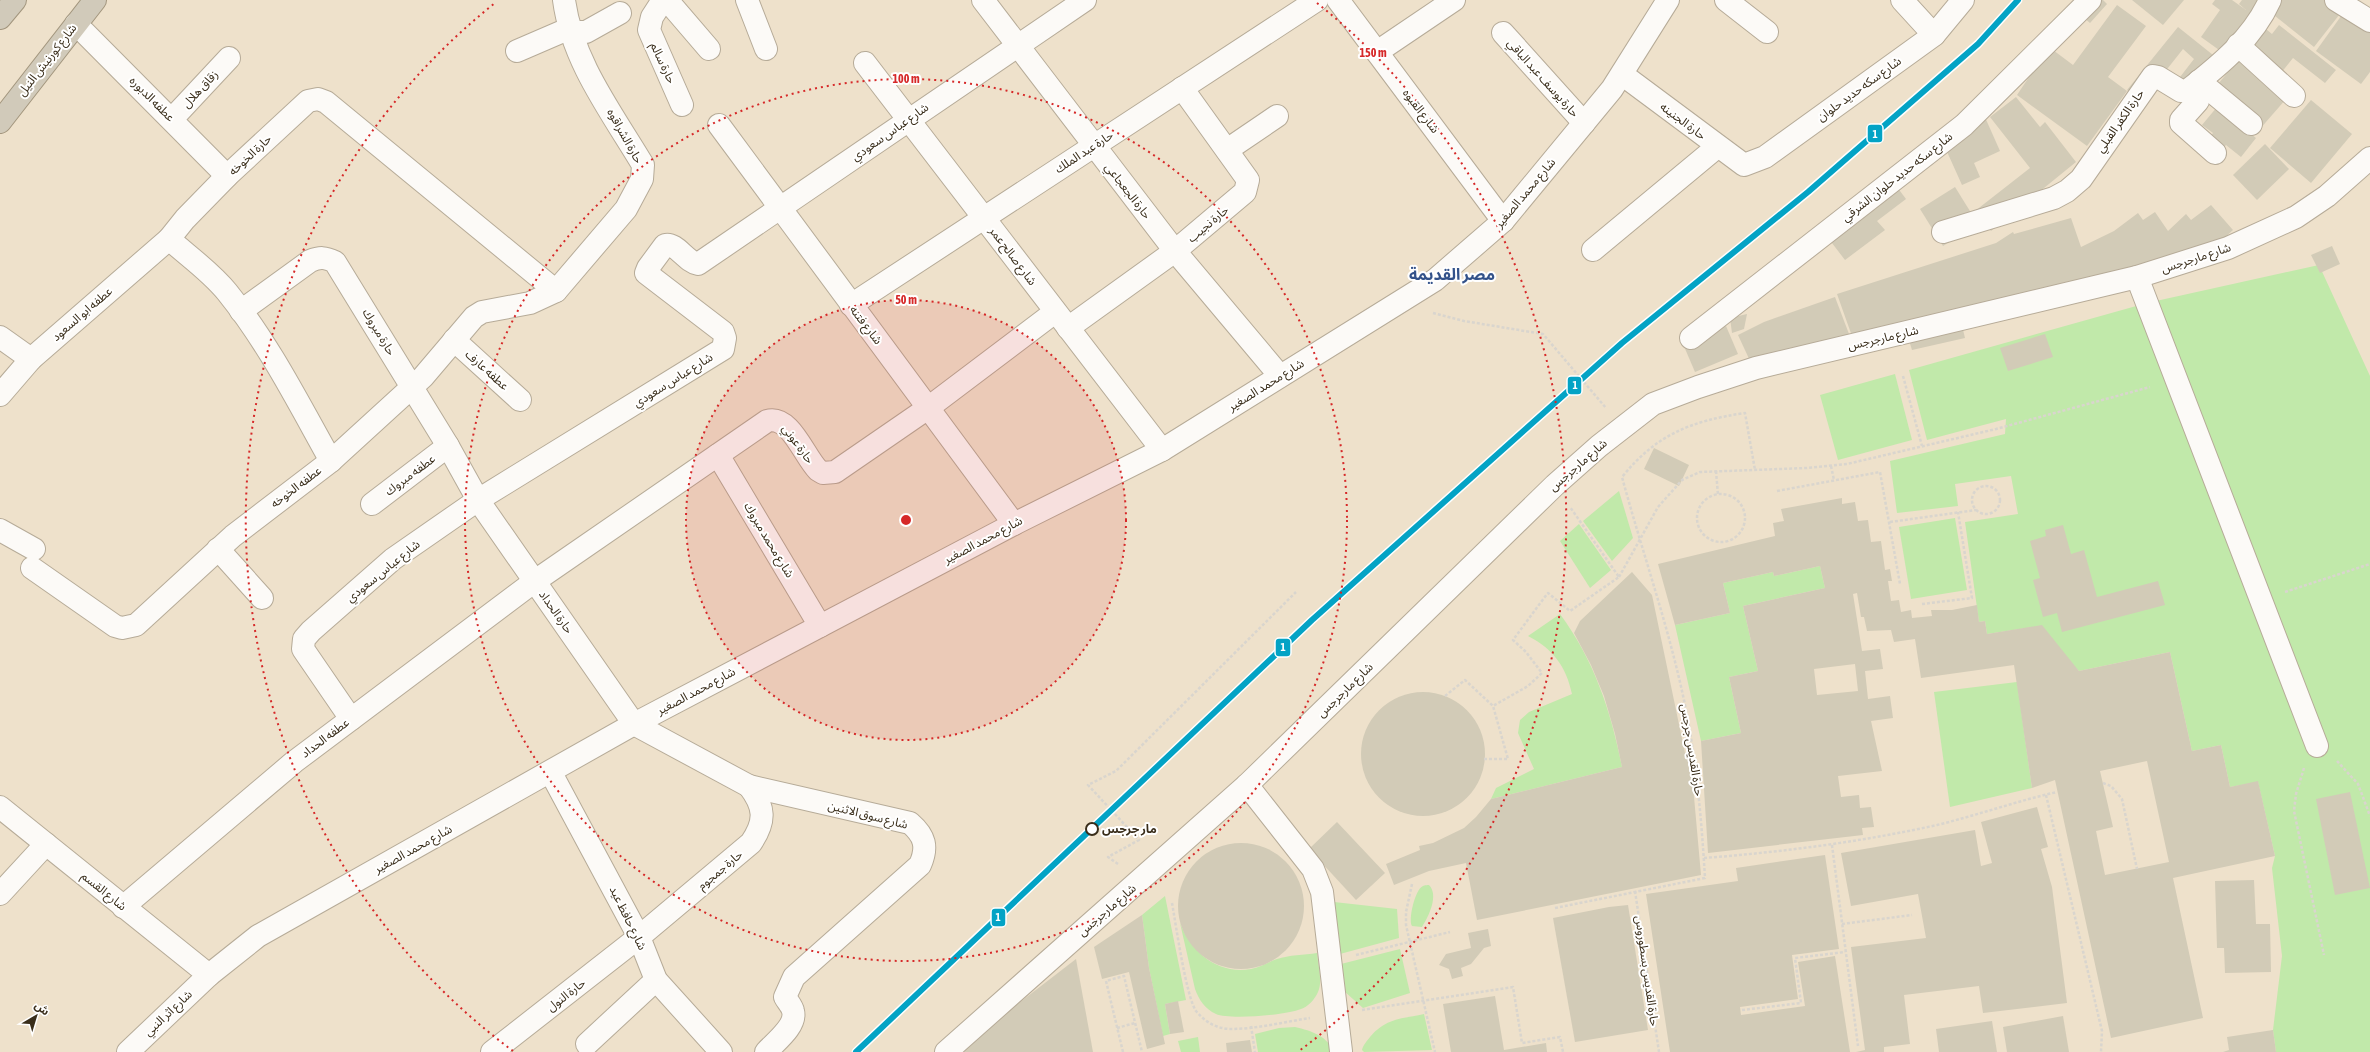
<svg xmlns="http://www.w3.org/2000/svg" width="2370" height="1052" font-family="'Asap Condensed','Noto Sans Arabic',sans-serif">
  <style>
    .green { fill: #c1e9aa }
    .building { fill: #d2cbb7; fill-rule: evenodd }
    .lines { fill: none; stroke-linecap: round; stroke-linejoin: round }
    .minor-casing { stroke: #b6ab98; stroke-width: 24 }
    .highway-casing { stroke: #a2957d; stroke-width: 24 }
    .path { stroke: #d9d5ce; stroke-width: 2.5; stroke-dasharray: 3 2; stroke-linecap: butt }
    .minor { stroke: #fcfaf7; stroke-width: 22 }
    .highway { stroke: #d1caba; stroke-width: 22 }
    .path-bridge { stroke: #d9d5ce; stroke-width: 2.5; stroke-dasharray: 3 2; stroke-linecap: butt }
    .metro-1-casing { stroke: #fff; stroke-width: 9 }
    .metro-1 { stroke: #03a3c5; stroke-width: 6 }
    .ring { fill: none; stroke: #d62828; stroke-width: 2; stroke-dasharray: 2 4 }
    .stop-dot { fill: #fff; stroke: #392d1a; stroke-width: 2 }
    .labels { text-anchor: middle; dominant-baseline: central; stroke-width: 4; stroke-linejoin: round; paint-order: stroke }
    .street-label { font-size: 12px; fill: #392d1a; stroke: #fff }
    .stop-label { font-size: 12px; font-weight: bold; fill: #392d1a; stroke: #fff; text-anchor: start }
    .district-label { font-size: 16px; font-weight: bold; fill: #33528a; stroke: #fff }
    .centre { fill: #d62828; stroke: #fff; stroke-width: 2 }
    .ring-label { font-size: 12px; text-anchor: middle; font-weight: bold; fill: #d62828; stroke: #fff; stroke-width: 4; stroke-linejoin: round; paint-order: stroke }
    .line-badge { stroke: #fff; stroke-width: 1.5 }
    .badge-label { font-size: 11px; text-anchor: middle; font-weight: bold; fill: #fff }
  </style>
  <rect width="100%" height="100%" fill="#eee1cb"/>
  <g class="green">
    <path d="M2319 265 2370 376V1052H2276L2273 1030 2282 956 2272 868 2275 856 2258 782 2230 787 2221 745 2192 751 2170 652 2079 671 2033 627 1987 634 1985 621 1979 622 1965 522 2018 514 2011 476 1955 484 1958 506 1897 513 1890 461 2005 434 2006 419 1927 440 1909 370 2147 303Z"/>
    <path d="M1895 374 1912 440 1838 460 1820 395Z"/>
    <path d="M1619 491 1633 538 1612 561 1583 521Z"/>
    <path d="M1955 518 1967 590 1911 599 1899 527Z"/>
    <path d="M1579 524 1611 570 1590 588 1560 541Z"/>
    <path d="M1820 566 1825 588 1743 606 1758 671 1729 677 1741 733 1701 741 1675 625 1730 613 1723 583 1773 572 1774 576Z"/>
    <path d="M1560 614C1594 660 1611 711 1622 767L1491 799 1496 788 1534 769 1518 733 1520 720 1529 712 1572 694C1566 666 1553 649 1528 636Z"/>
    <path d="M2017 682 2032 788 1950 807 1934 692Z"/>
    <path d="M1429 885C1439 895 1429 916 1422 927L1412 926C1408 920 1415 889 1423 886 1424 885 1429 885 1429 885Z"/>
    <path d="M1165 896 1186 1000 1165 1004 1170 1034 1163 1036 1149 968 1142 915Z"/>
    <path d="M1334 902 1397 909 1399 938 1340 954Z"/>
    <path d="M1180 923C1191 952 1218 975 1251 969 1261 967 1268 962 1277 959 1289 955 1304 955 1317 953 1318 965 1323 981 1318 992 1315 999 1308 1007 1301 1009 1287 1015 1229 1020 1216 1014 1205 1009 1199 1000 1195 989Z"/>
    <path d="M1400 949 1410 993 1363 1008 1344 991 1341 964Z"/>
    <path d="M1424 1014 1432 1050 1364 1052 1362 1050C1363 1045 1367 1041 1370 1037 1386 1018 1401 1019 1424 1014Z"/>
    <path d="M1295 1027C1312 1031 1327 1036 1334 1052H1258L1255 1034 1279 1028Z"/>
    <path d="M1198 1037 1200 1052H1181L1178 1041Z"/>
  </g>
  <g class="building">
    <path d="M2090 0H2103L2107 4 2090 23 2078 13Z"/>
    <path d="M2132 0H2184L2163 25Z"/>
    <path d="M2215 0H2232L2246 10 2239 4 2242 0H2330L2343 10 2314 47 2270 12 2233 60 2201 37 2220 10 2212 4Z"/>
    <path d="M2117 5 2146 26 2108 77 2127 91 2087 146 2017 95 2049 47 2073 65Z"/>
    <path d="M2344 12 2370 31V72L2361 84 2316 51Z"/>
    <path d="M2261 25 2272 34 2279 25 2336 70 2325 83 2293 58 2281 73 2245 45Z"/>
    <path d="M2178 27 2223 63 2170 90 2194 59 2183 49 2141 102 2127 90Z"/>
    <path d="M2239 59 2286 99 2259 130 2213 90Z"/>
    <path d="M2016 97 2040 127 2045 122 2076 162 1991 231 1975 211 2030 168 1990 117Z"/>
    <path d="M2311 100 2352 134 2311 183 2270 148Z"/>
    <path d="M2217 107 2256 138 2241 157 2226 145 2217 155 2204 144 2213 133 2202 125Z"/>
    <path d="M1984 115 2000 151 1974 163 1980 177 1962 185 1939 134Z"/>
    <path d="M2265 144 2289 169 2257 200 2233 175Z"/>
    <path d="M1891 179 1906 199 1877 221 1885 230 1845 260 1822 230Z"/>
    <path d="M1955 187 1978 224 1943 246 1920 209Z"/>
    <path d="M2211 205 2233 230 2211 250 2180 251 2130 269 2066 282 1959 313 1965 338 1912 350 1907 334 1853 339 1837 294 1996 243 2013 232 2014 234 2071 218 2081 247 2114 231 2138 213 2143 220 2155 212 2168 231 2186 214 2191 220Z"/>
    <path d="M2332 246 2340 264 2320 273 2311 255Z"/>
    <path d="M1835 297 1849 334 1819 345 1751 363 1738 335 1764 322Z"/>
    <path d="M1747 314 1744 329 1732 333 1730 318Z"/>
    <path d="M1726 326 1738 354 1695 372 1683 344Z"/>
    <path d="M2045 334 2053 357 2008 371 2000 348Z"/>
    <path d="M1654 448 1689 465 1679 486 1644 469Z"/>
    <path d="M1842 498V504L1855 502 1858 521 1868 520 1871 542 1881 541 1885 570 1890 569 1892 581H1888L1891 601 1899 600 1901 612 1911 610 1912 618 1932 616 1931 610H1952L1977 605 1979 622 1985 621 1987 634 2042 625 2079 671 2170 652 2192 751 2221 745 2230 787 2258 781 2275 856 2173 878 2203 1018 2111 1038 2055 780 2032 788 2014 665 1921 678 1915 639 1894 642 1891 630 1867 631 1864 617H1861L1857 593 1853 594 1862 651 1880 649 1883 669 1865 671 1868 699 1890 696 1893 718 1871 721 1882 771 1838 776 1841 797 1859 795 1860 808 1871 807 1874 827 1862 828 1863 835 1708 853 1701 741 1741 733 1729 677 1758 671 1743 606 1825 588 1820 566 1774 576 1773 572 1723 583 1730 613 1675 625 1658 564 1775 536 1773 523 1784 521 1781 509ZM1855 664 1858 691 1817 695 1814 669ZM2147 761 2169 862 2105 875 2096 831 2113 827 2100 771Z"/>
    <path d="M2063 525 2071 554 2084 550 2097 597 2158 581 2165 605 2062 632 2057 613 2043 617 2033 580 2040 578 2030 541 2046 536 2045 530Z"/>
    <path d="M1632 572 1652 595 1685 753 1690 752 1701 875 1477 920 1466 863 1429 871 1394 885 1386 864 1420 850 1419 846 1433 843 1464 828 1476 817 1491 799 1622 767 1615 734 1604 696 1591 665 1574 633 1580 621Z"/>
    <circle cx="1423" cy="754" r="62"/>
    <path d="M2350 792 2370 888 2335 895 2316 799Z"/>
    <path d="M2037 807 2048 847 2041 849 2052 887 2067 1003 1983 1013 1979 986 1904 995 1910 1044 1884 1047V1052H1856L1865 1050 1851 947 1926 938 1918 894 1851 906 1841 853 1975 830 1981 866 1992 863 1981 822Z"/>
    <path d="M1337 822 1385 873 1356 900 1309 849Z"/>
    <circle cx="1241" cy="906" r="63"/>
    <path d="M1825 855 1839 949 1792 955 1798 999 1740 1007 1741 1015 1805 1006 1798 962 1835 956 1850 1052H1670L1646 894 1738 881 1736 868Z"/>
    <path d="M2254 880 2256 924H2270L2271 972 2225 973 2224 948H2217L2215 881Z"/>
    <path d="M1628 905 1648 1030 1575 1042 1553 918 1609 907Z"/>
    <path d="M1142 915 1149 968 1165 1044 1147 1049 1129 972 1102 979 1094 947Z"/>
    <path d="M1488 929 1491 946 1484 948 1471 964 1461 968 1463 976 1452 979 1449 969 1439 965 1446 954 1471 948 1468 933Z"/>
    <path d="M1076 959 1093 1052H959V1049Z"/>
    <path d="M1495 996 1504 1050 1546 1043 1547 1052H1451L1443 1004Z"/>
    <path d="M1178 1001 1184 1032 1170 1034 1165 1004Z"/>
    <path d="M2063 1016 2069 1052H2007L2003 1027Z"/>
    <path d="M1992 1021 1997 1052H1939L1936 1029Z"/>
    <path d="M2273 1030 2276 1052H2223L2229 1050 2227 1037Z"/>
    <path d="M1250 1040 1252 1052H1227L1226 1043Z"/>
  </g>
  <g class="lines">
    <g class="minor-casing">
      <g id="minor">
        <path d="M663 0 652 17 649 30 682 105"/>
        <path d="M667 0 709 49"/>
        <path d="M747 0 766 49"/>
        <path d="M983 0 1175 251 1280 376"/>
        <path d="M1338 0 1503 221"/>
        <path d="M1726 0 1767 32"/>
        <path d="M1902 0 1934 35"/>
        <path d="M2336 0 2370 21"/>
        <path d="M76 24 227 176"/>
        <path d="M570 32H586L620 13"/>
        <path d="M1503 33 1584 123"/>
        <path d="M2238 45 2294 96"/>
        <path d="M517 51 568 29"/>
        <path d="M1377 52 1454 0"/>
        <path d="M865 63 1162 450"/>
        <path d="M1623 75 1744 165 1765 157 1934 35 1963 0"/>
        <path d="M2199 81 2251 124"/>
        <path d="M2188 90 2198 101 2181 120V123L2215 153"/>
        <path d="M172 119 229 58"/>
        <path d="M719 125 1014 524"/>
        <path d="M1227 150 1277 116"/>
        <path d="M1943 232 2054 198 2067 191 2081 179 2153 76 2158 77 2181 91 2188 90C2220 65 2253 38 2270 0"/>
        <path d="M1593 250 1717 147"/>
        <path d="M2137 277 2317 746"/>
        <path d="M851 305 1317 0"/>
        <path d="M241 311 310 261C320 257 325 257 335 262L448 446 478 500 634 724 749 786 910 823C925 836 928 847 920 865L794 977 785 997C787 1001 792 1006 793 1011 797 1026 775 1042 766 1052"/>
        <path d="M1068 328 1175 251 1245 192 1248 180 1182 88"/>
        <path d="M0 337 31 359"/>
        <path d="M1691 338 1964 125 2090 0"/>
        <path d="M454 340 520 400"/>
        <path d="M0 395 31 359 169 239"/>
        <path d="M718 455 820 626"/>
        <path d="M331 461C299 404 269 344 227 292 211 272 188 256 169 239L185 219 227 176 308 101 318 99 326 102 556 291"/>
        <path d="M372 504 448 446"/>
        <path d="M0 530 34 549"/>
        <path d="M218 549 262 598"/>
        <path d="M32 568 115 626 122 628 136 625 233 536 331 461 423 377 474 317 482 312 530 303 556 291 626 209 642 179 643 165C612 113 572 61 564 0"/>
        <path d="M351 719 303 649 304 639 311 631 393 559 478 500 723 349 725 338 723 332 646 273 648 268 665 245C676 242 686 262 698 264L1085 0"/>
        <path d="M551 773 639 937 656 980 721 1052"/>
        <path d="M1247 785 1313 869 1322 892 1341 1051"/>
        <path d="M0 807 209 975"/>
        <path d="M0 894 46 844"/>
        <path d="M123 907 294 762 535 581 767 421C790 414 804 456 818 470L823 473 835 472 928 408 1055 312"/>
        <path d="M587 1044 656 980"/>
        <path d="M128 1052 209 975 258 936 634 724 1014 524 1162 450 1435 280 1503 221 1612 89 1668 0"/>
        <path d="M492 1052 639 937 751 843C766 821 765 807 749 786"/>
        <path d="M946 1052 1247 785 1555 485 1599 446 1653 404 1698 387 1756 368 2137 277 2228 248 2296 217 2327 196 2370 158"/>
      </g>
    </g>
    <g class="highway-casing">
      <g id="highway">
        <path d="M0 18 15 0"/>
        <path d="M0 122 95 0"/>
      </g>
    </g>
    <g class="path">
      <path d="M1433 313 1464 321 1543 334 1606 408"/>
      <path d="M1903 376 1922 446"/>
      <path d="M1831 466 1834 480"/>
      <path d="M1716 471 1718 495"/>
      <circle cx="1986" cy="500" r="14"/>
      <path d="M1777 491 1880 472 1900 584"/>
      <circle cx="1721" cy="518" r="24"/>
      <path d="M1658 507 1682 480 1700 472 1806 468 1847 464 1996 429 2150 387"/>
      <path d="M1890 522 1976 510"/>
      <path d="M2285 592 2370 564"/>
      <path d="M1922 604 1972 598 1958 512"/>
      <path d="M1445 696 1465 680 1493 706 1528 686 1542 673 1526 652 1513 640 1544 598 1548 593 1570 611 1619 577 1570 507"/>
      <path d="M1484 759H1508L1493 706"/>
      <path d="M2337 761 2358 784 2370 816"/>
      <path d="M2304 768 2296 794 2294 811 2324 955"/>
      <path d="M2103 783 2111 786 2122 799 2137 869"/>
      <path d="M2046 795 2102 1031 2101 1052"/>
      <path d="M1832 845 1858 1046"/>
      <path d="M1704 858C1783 852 1860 842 1937 825 1978 815 2017 801 2057 792"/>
      <path d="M1118 864 1108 857 1139 840 1088 785 1116 771 1296 592"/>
      <path d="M1412 884 1406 912V925L1435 1052"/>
      <path d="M1635 891 1659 1052"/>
      <path d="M1172 903C1176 925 1186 996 1196 1011 1205 1022 1217 1029 1231 1029 1256 1029 1284 1022 1310 1018"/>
      <path d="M1555 908 1705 878C1701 811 1695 744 1679 678 1663 610 1640 544 1622 477 1657 434 1691 421 1745 413L1755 470"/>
      <path d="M1842 924 1912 915"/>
      <path d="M1356 955 1450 932"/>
      <path d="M1362 1010 1513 987 1522 1043 1560 1037 1563 1052"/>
      <path d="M1742 1010 1801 1003 1795 958 1845 952"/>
      <path d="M1251 1026 1255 1052"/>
      <path d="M1117 1028 1135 1023"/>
      <path d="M1123 1052 1106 981 1124 976 1142 1052"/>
    </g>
    <use href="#minor" class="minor"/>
    <use href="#highway" class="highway"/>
    <path class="path-bridge" d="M1619 577 1658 507"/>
    <g class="metro-1-casing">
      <path id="metro-1" d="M856 1052 1312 620 1622 343 1808 192 1978 44 2018 0"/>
    </g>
    <use href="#metro-1" class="metro-1"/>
  </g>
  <circle cx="906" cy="520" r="220" fill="#d62828" fill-opacity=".12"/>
  <g class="ring">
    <circle cx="906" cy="520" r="220"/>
    <circle cx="906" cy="520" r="441"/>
    <path d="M513 1051A661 661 0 0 1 495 3M1317 3A661 661 0 0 1 1299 1051"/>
  </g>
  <circle class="stop-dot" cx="1092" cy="829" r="6"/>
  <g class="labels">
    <g class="street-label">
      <text transform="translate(47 60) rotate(-52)">شارع كورنيش النيل</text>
      <text transform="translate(663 63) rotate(65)">حارة سالم</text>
      <text transform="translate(1543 78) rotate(48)">حارة يوسف عبد الباقي</text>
      <text transform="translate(200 89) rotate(-47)">زقاق هلال</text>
      <text transform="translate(1859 89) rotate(-36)">شارع سكه حديد حلوان</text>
      <text transform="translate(152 99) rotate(45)">عطفه الدبوره</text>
      <text transform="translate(1421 111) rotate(53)">شارع القبوه</text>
      <text transform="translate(1683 121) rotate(37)">حارة الجنينه</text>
      <text transform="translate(2120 121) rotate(-55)">حارة الكفر القبلي</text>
      <text transform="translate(890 132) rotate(-35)">شارع عباس سعودي</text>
      <text transform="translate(625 136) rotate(61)">حارة الشراقوه</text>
      <text transform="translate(1084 152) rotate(-33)">حارة عبد الملك</text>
      <text transform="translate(250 155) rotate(-43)">حارة الخوخه</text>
      <text transform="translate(1897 177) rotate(-38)">شارع سكه حديد حلوان الشرقي</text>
      <text transform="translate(1128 191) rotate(52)">حارة الجعجاعي</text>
      <text transform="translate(1525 193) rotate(-50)">شارع محمد الصغير</text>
      <text transform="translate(1208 224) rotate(-40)">حارة نجيب</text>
      <text transform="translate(1013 256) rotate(53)">شارع صالح عمر</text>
      <text transform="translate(2196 258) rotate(-18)">شارع مارجرجس</text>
      <text transform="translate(82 314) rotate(-41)">عطفه ابو السعود</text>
      <text transform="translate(866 325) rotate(53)">شارع فتنه</text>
      <text transform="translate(379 332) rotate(59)">حارة مبروك</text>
      <text transform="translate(1883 338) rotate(-13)">شارع مارجرجس</text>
      <text transform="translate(487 370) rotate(42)">عطفه عارف</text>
      <text transform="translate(673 380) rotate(-32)">شارع عباس سعودي</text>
      <text transform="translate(1266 385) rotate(-32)">شارع محمد الصغير</text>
      <text transform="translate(798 444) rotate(54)">حارة عوني</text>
      <text transform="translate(1578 465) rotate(-41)">شارع مارجرجس</text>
      <text transform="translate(410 475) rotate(-37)">عطفه مبروك</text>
      <text transform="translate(296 487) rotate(-37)">عطفه الخوخه</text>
      <text transform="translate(769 540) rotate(59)">شارع محمد مبروك</text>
      <text transform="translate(983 540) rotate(-28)">شارع محمد الصغير</text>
      <text transform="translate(383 571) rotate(-39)">شارع عباس سعودي</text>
      <text transform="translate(556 612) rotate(55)">حارة الحداد</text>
      <text transform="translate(1345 690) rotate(-44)">شارع مارجرجس</text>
      <text transform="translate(696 691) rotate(-28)">شارع محمد الصغير</text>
      <text transform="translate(325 738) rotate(-37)">عطفه الحداد</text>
      <text transform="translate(1692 750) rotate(81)">حارة القديس جرجس</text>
      <text transform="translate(868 815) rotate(14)">شارع سوق الاثنين</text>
      <text transform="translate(413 849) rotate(-29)">شارع محمد الصغير</text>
      <text transform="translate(720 870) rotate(-40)">حارة جمجوم</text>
      <text transform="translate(104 891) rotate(39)">شارع القسم</text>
      <text transform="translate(1107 910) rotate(-41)">شارع مارجرجس</text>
      <text transform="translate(628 918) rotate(64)">شارع حافظ عيد</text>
      <text transform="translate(1647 971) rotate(82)">حارة القديس بسطوروس</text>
      <text transform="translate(566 995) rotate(-38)">حارة النول</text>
      <text transform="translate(168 1013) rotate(-43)">شارع اثر النبي</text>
    </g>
    <g class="stop-label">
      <text x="1102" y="829">مار جرجس</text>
    </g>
    <g class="district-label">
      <text x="1452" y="274">مصر القديمة</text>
    </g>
  </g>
  <circle cx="906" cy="520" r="6" class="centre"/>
  <g class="ring-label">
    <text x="1373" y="57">150 m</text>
    <text x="906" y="83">100 m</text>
    <text x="906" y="304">50 m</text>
  </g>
  <g class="line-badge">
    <rect x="1867" y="124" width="16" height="19" rx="4" fill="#03a3c5"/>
    <rect x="1567" y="376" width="15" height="19" rx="4" fill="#03a3c5"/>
    <rect x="1275" y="638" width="16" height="19" rx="4" fill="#03a3c5"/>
    <rect x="991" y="908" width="15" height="19" rx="4" fill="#03a3c5"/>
  </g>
  <g class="badge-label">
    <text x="1875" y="138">1</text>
    <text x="1575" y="389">1</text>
    <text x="1283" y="651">1</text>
    <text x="998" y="921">1</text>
  </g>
  <g transform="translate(36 1016) rotate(38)" stroke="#ffffff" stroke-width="3" paint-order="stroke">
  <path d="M0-3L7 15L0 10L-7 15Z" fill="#392d1a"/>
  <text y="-6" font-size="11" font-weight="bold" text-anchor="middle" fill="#392d1a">ش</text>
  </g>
</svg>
